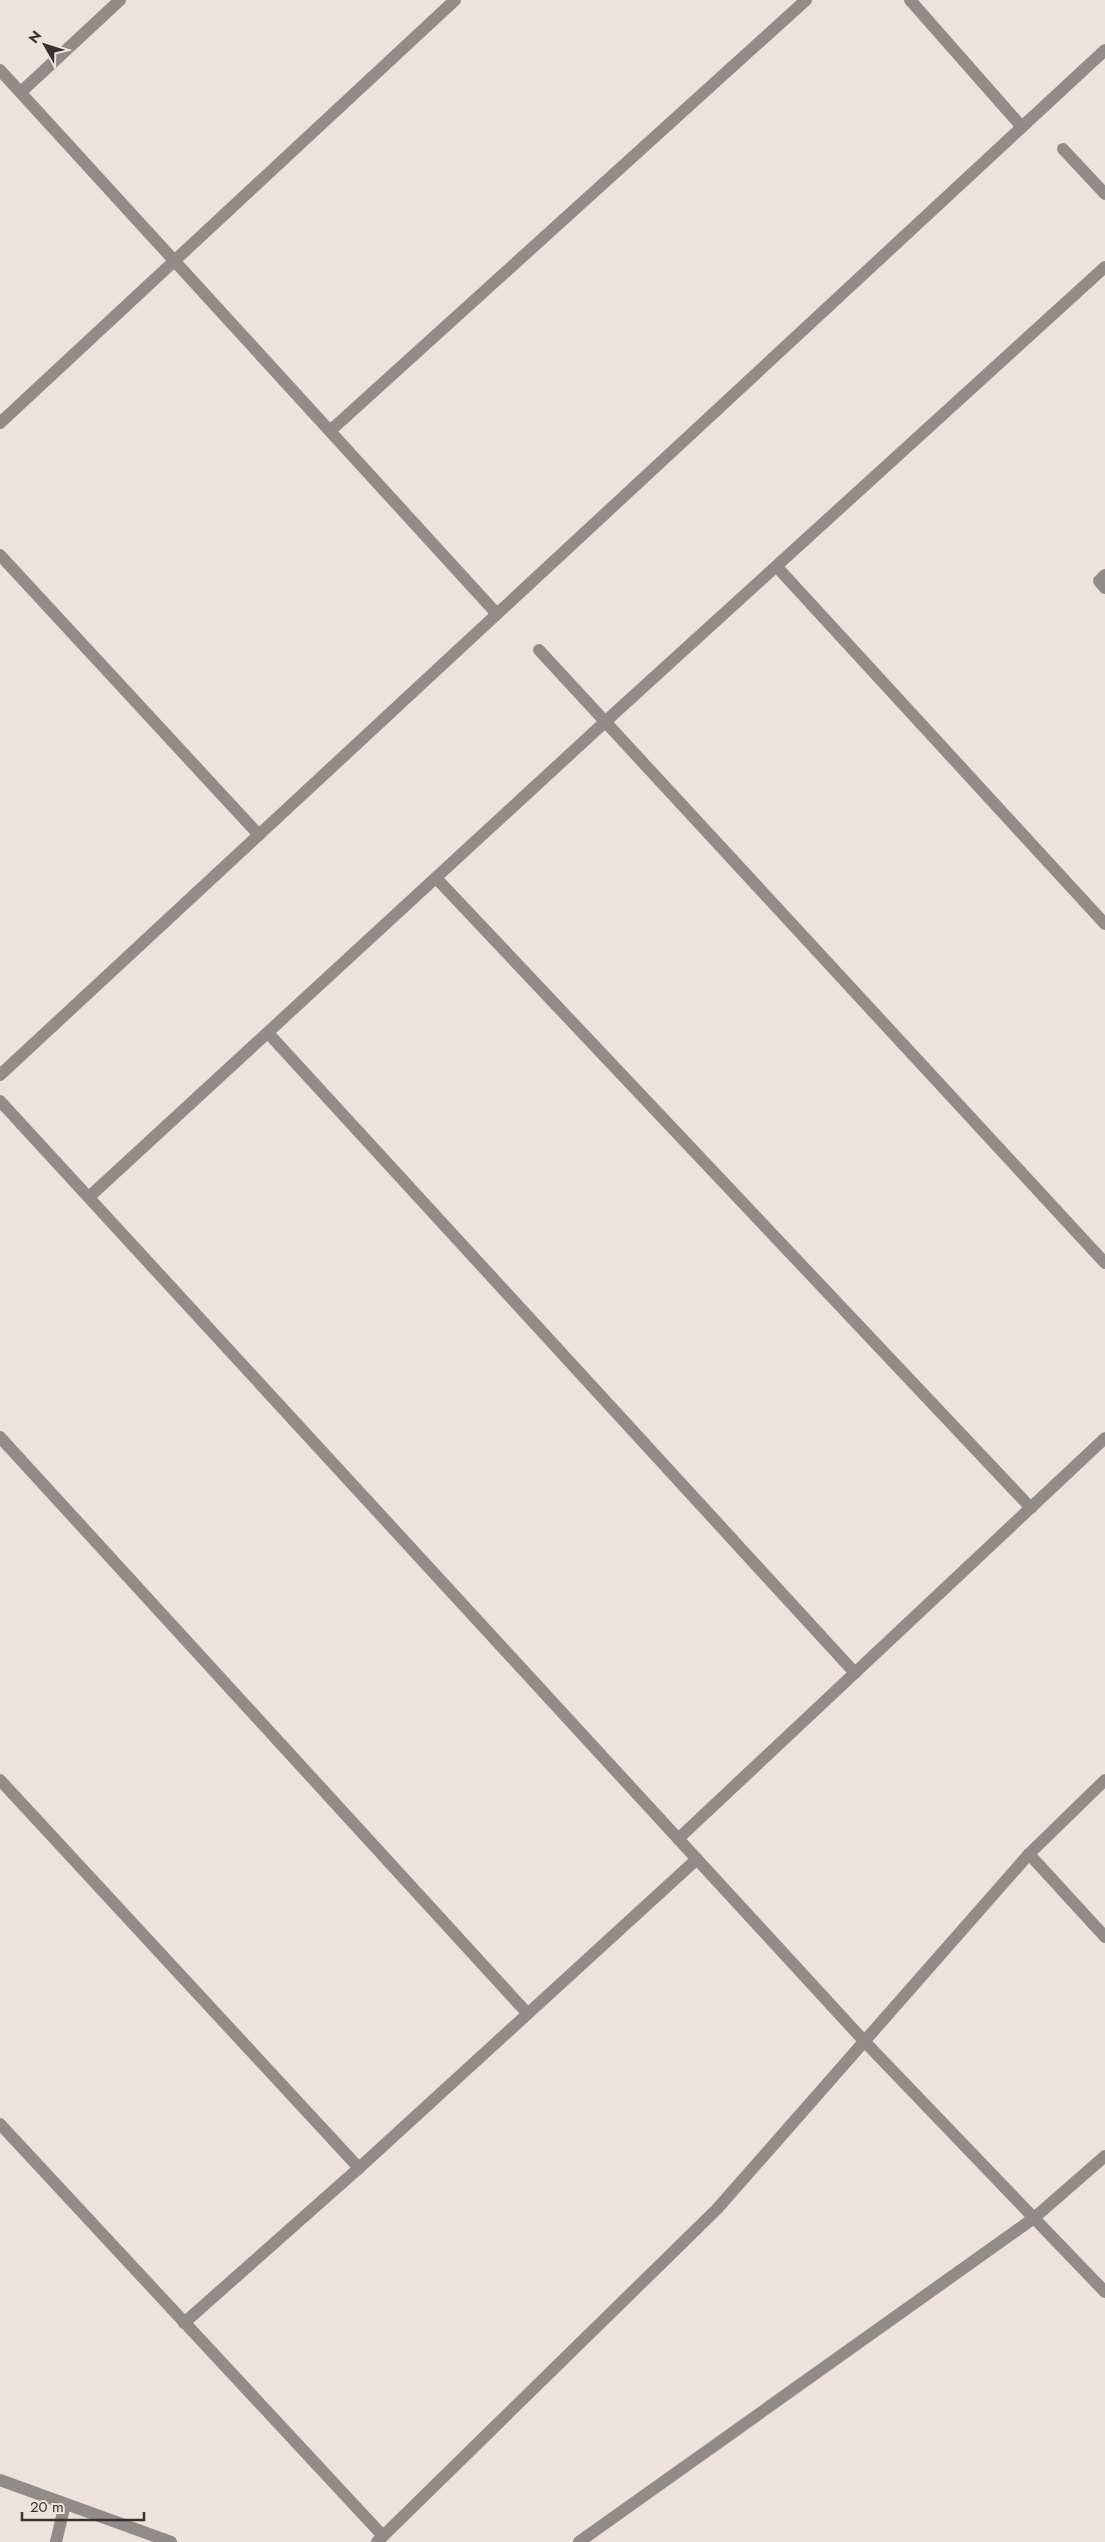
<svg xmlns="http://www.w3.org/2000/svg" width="1105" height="2542" font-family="Jost,sans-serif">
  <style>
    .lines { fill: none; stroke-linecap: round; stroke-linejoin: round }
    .minor { stroke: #918c8a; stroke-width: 12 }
  </style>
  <rect width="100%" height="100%" fill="#eee2dd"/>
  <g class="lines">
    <g class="minor">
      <path d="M910 0 1022 127"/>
      <path d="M0 70 497 614"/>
      <path d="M21 92 120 0"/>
      <path d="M1063 149 1105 194"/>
      <path d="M0 423 455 0"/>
      <path d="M330 431 806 0"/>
      <path d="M0 555 259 835"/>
      <path d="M777 567 1105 924"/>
      <path d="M1105 575 1099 581 1105 588"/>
      <path d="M539 650 1105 1263"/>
      <path d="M437 879 1031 1508"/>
      <path d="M268 1033 855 1673"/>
      <path d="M0 1075 1105 50"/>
      <path d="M0 1101 865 2042 1105 2292"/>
      <path d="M89 1197 606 721 1105 267"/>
      <path d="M0 1437 527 2013"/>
      <path d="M0 1780 359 2168"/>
      <path d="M678 1839 1105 1438"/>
      <path d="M1029 1854 1105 1937"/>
      <path d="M0 2124 383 2536"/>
      <path d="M184 2323 359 2168 697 1859"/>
      <path d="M0 2480 171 2542"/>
      <path d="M56 2542 65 2504"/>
      <path d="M377 2542 717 2209 1029 1854 1105 1780"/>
      <path d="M579 2542 1034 2218 1105 2156"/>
    </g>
  </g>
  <g transform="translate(45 45) rotate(309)" stroke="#eee2dd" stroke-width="4" paint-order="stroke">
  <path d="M0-4L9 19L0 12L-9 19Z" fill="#373231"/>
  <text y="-8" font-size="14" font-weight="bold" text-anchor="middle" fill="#373231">N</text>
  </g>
  <path d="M22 2512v8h122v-8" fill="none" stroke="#373231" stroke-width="2.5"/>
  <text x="30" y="2512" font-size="15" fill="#373231" stroke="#eee2dd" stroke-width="4" paint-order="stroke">20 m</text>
</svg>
